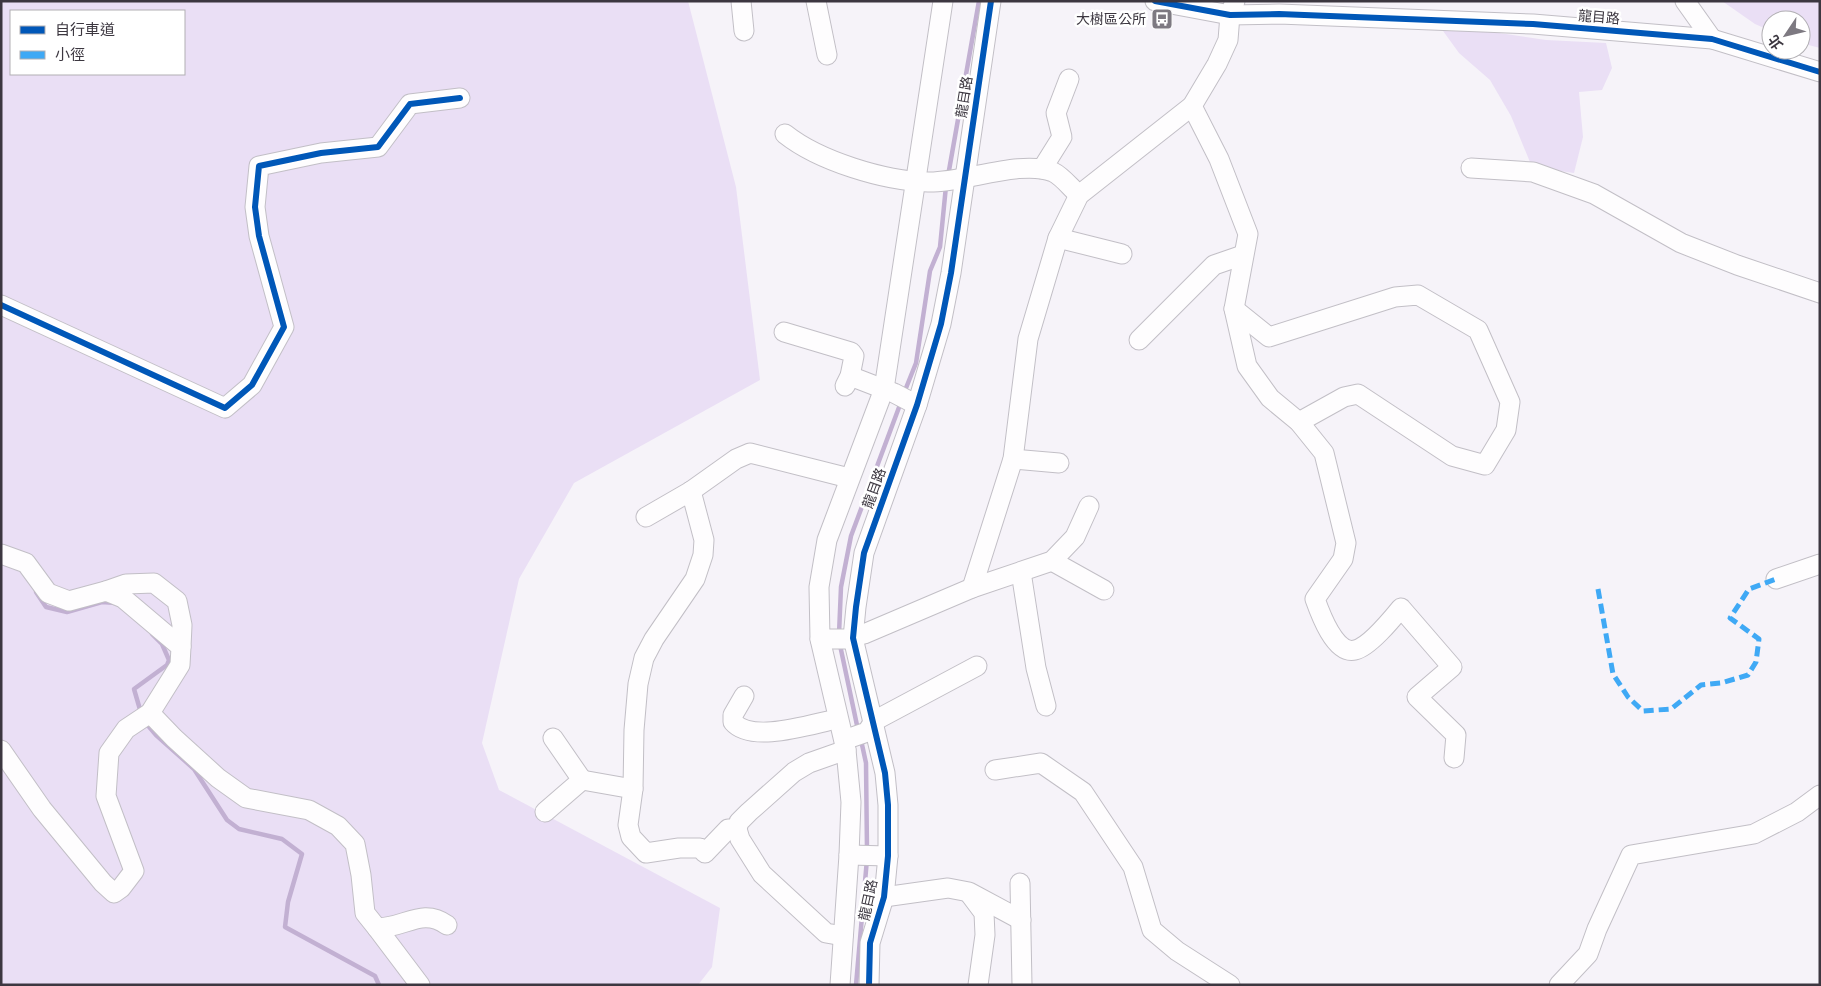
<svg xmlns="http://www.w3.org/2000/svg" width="1821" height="986" font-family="'DejaVu Sans','Noto Sans TC',sans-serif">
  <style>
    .green { fill: #eadff5; fill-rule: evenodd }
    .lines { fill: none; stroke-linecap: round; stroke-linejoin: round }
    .stream { stroke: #c2b0d2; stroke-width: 4.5 }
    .minor-casing { stroke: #c2bfc6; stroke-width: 21 }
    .minor { stroke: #fefdfe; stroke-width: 19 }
    .quiet { stroke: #3fa9f5; stroke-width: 5; stroke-dasharray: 10 5; stroke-linecap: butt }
    .cycleway-casing { stroke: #fff; stroke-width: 9 }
    .cycleway { stroke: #0057b8; stroke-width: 6 }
    .labels { text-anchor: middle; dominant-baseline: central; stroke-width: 5; stroke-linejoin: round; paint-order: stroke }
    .street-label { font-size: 14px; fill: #3c3740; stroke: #fff }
    .poi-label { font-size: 14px; fill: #3c3740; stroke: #fff; text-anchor: end }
  </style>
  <rect width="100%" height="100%" fill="#f6f3f9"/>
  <g class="green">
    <path d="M1 1H688L736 187 760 380 574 483 519 579 482 743 499 790 720 908 712 967 698 985H1ZM11 11H184V74H11Z"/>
    <path d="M1722 1H1820V48L1801 43V20H1771V31L1755 24Z"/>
    <path d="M1438 24 1546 40 1606 43 1612 68 1602 90 1579 92 1583 137 1574 173 1532 167 1511 116 1490 80 1459 53Z"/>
  </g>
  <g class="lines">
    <g class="stream">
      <path d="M948 176 979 1"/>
      <path d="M904 393 916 363 930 271 940 247 946 186"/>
      <path d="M36 592 46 607 67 612 102 602 116 603"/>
      <path d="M839 634 841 587 851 536 901 402"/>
      <path d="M840 645 858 730"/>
      <path d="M141 713 134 689 167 665 169 660 162 644 152 634"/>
      <path d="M145 722 156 735 194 769 227 820 239 829 282 839 302 854 288 902 285 927 375 976 379 985"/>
      <path d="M861 740 866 763 867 851"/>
      <path d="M856 985 867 859"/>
    </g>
    <g class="minor-casing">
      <g id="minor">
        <path d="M741 1 744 31"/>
        <path d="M816 1 827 55"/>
        <path d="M1155 1 1230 15 1279 14 1533 24 1712 39 1820 72"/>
        <path d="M1685 1 1712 39"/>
        <path d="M1192 106 1219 159 1248 234 1234 309 1247 366 1270 398 1299 422 1324 453 1346 543 1343 559 1315 599C1320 613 1335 655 1355 650 1369 647 1392 619 1401 608L1452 667 1417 697 1456 735 1454 758"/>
        <path d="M785 134C819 161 884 181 928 182 964 183 1021 159 1053 172 1062 176 1071 188 1079 195"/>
        <path d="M1471 168 1533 172 1594 194 1681 243 1737 265 1820 293"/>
        <path d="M1042 169 1062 137 1056 113 1069 79"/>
        <path d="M1058 238 1122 254"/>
        <path d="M1 305 225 408 252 385 284 327 259 236 255 207 259 166 321 153 378 147 410 104 460 98"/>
        <path d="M1234 309 1269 337 1395 297 1418 295 1478 330 1510 402 1506 430 1485 465 1452 456 1358 394 1344 397 1299 422"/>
        <path d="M784 332 851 352 854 356 850 376 845 386"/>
        <path d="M1139 340 1214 265 1243 255"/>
        <path d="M850 376 894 393 917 405"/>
        <path d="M1013 459 1059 463"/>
        <path d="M691 491 704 540 703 555 695 579 654 639 644 658 638 684 634 730 633 789 628 825 631 837 646 853 679 848H700L705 853 728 829H737"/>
        <path d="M646 517 691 491 736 459 750 453 849 478"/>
        <path d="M1 554 26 563 48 593 69 601 106 591 123 598 181 647 180 665 150 713 126 729 109 753 106 796 134 871 121 888 114 893 103 883 42 809 1 750"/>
        <path d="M1052 561 1104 590"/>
        <path d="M1021 572 1036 668 1046 706"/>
        <path d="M1776 579 1820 564"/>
        <path d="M972 588 1013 459 1028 339 1058 238 1079 195 1192 106 1217 64 1228 40 1230 15 1235 1"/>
        <path d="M106 591 126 584 154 583 177 601 182 625 181 647"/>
        <path d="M820 639H847L864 634 972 588 1052 561 1075 537 1089 506"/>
        <path d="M744 696 733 715V722C752 744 811 724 837 719"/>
        <path d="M150 713 174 738 218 778 246 798 309 810 338 826 355 844 361 875 365 913 377 928C405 928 422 907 447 925"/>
        <path d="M844 740 867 732 874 721 977 666"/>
        <path d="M995 770 1041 763 1083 792 1133 867 1152 930 1177 951 1230 985"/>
        <path d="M582 780 633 789"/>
        <path d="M545 812 582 780 553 738"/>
        <path d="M849 855 888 856"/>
        <path d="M1020 883 1022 985"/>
        <path d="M969 893 984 913 985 935 978 985"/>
        <path d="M884 897 948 888 969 892 1021 920"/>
        <path d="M377 928 420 985"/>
        <path d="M843 936 826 933 762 874 740 839 737 829 739 822 749 812 794 772 809 763 846 750"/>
        <path d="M840 985 849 855 851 802 846 750 820 639 819 587 827 540 884 389 943 1"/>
        <path d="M869 985 870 943 884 897 888 856V805L885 773 853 638 856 607 864 553 917 405 941 324 951 273 991 1"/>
        <path d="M1559 985 1588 954 1597 929 1631 855 1754 834 1797 812 1820 795"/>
      </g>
    </g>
    <use href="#minor" class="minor"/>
    <path class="quiet" d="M1598 589 1613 674 1628 697 1643 711 1671 709 1701 685 1721 683 1748 675 1756 662 1759 639 1730 618 1749 589 1776 579"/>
    <g class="cycleway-casing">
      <g id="cycleway">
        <path d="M1155 1 1230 15 1279 14 1533 24 1712 39 1820 72"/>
        <path d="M1 305 225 408 252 385 284 327 259 236 255 207 259 166 321 153 378 147 410 104 460 98"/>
        <path d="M869 985 870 943 884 897 888 856V805L885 773 853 638 856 607 864 553 917 405 941 324 951 273 991 1"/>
      </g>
    </g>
    <use href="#cycleway" class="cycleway"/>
  </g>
  <defs>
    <g id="bus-square" transform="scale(1.125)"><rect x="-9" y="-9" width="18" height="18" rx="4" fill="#7d7981" stroke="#fff"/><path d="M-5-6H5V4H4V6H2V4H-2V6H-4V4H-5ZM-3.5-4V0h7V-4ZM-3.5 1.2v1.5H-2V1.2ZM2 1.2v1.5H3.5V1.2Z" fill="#fff"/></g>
  </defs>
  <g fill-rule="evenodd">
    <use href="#bus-square" x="1162" y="19"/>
  </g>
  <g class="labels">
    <g class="street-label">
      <text transform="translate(1599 17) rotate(5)">龍目路</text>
      <text transform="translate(964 97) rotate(-81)">龍目路</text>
      <text transform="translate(874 488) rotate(-70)">龍目路</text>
      <text transform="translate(868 900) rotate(-78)">龍目路</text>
    </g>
    <g class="poi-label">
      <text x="1146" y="19">大樹區公所</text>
    </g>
  </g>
  <rect width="1821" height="986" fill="none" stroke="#3c3740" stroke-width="5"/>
  <rect x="10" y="10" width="175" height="65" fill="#ffffff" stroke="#b1afb3"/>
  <rect x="20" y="26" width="25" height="8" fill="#0057b8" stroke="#b1afb3"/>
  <text x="55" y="35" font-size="15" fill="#3c3740">自行車道</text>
  <rect x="20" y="51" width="25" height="8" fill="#3fa9f5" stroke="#b1afb3"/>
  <text x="55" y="60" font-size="15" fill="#3c3740">小徑</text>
  <g transform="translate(1786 35) rotate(235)"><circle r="24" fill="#ffffff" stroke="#b1afb3"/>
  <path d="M0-4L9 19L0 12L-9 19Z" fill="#7d7981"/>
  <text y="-8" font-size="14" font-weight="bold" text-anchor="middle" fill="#3c3740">北</text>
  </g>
</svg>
